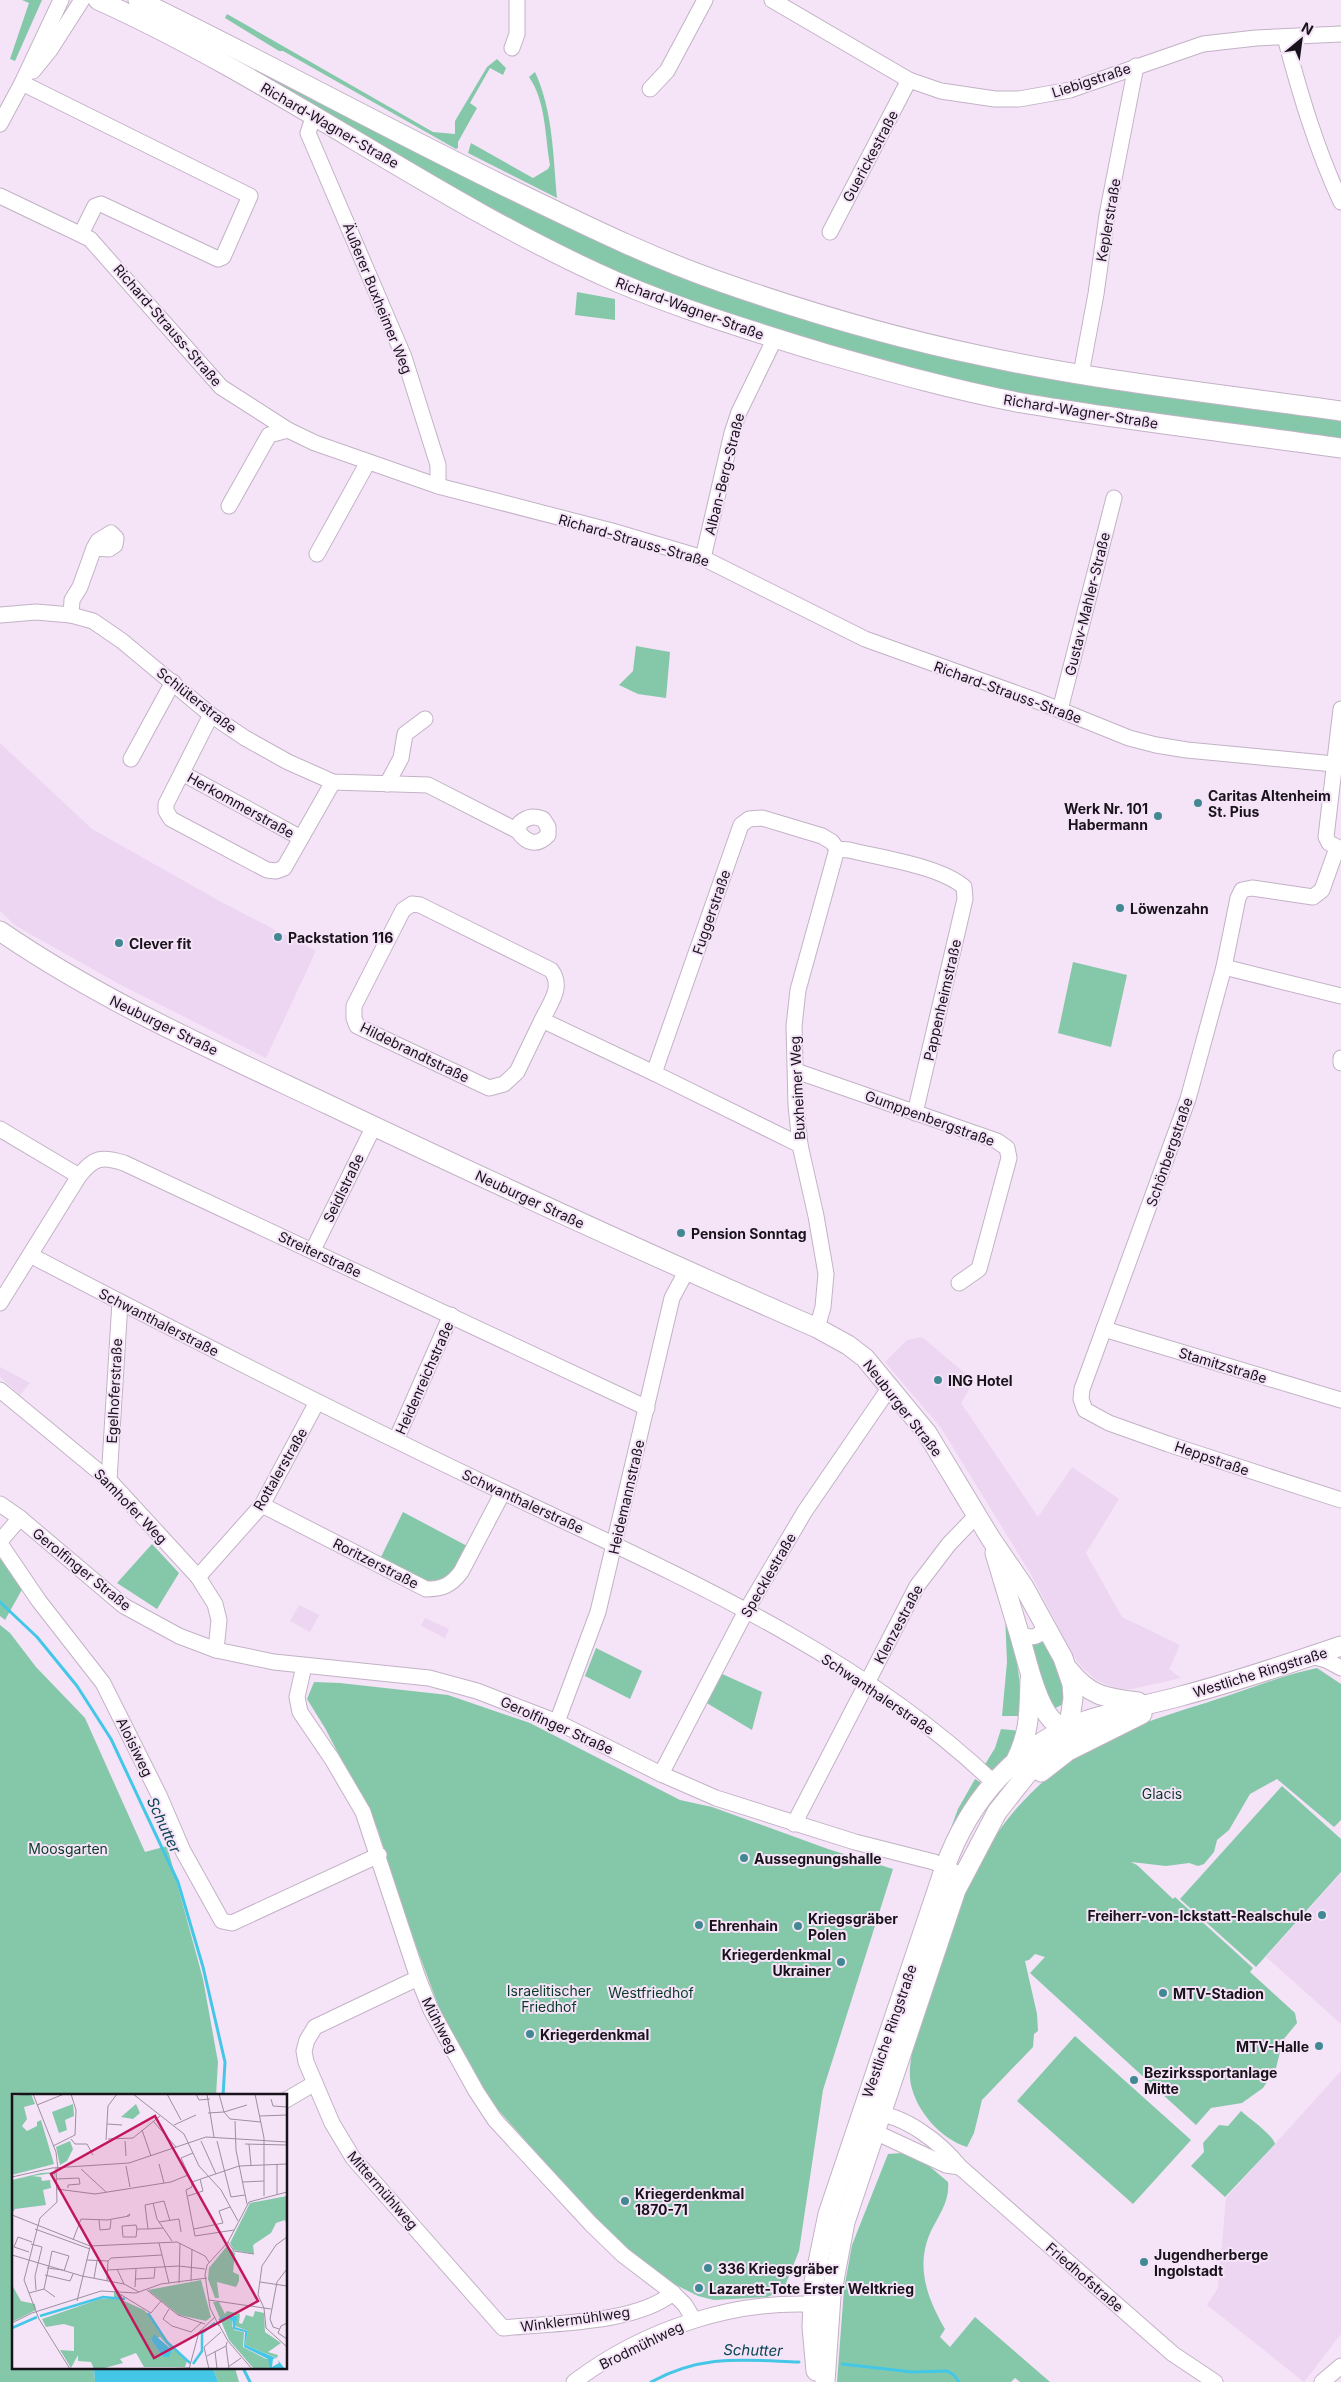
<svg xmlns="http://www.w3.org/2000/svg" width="1341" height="2382" font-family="Inter,sans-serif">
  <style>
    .built { fill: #edd6f1 }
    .green { fill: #85c8a9 }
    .water { fill: #44c7e7 }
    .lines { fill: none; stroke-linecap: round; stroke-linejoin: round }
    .stream { stroke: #44c7e7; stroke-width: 3 }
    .minor-casing { stroke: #c3b2c6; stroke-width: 17 }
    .major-casing { stroke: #c3b2c6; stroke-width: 21 }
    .minor { stroke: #fff; stroke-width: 15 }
    .major { stroke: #fff; stroke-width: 19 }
    .poi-dot { fill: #428893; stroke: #f5e3f8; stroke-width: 2 }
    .labels { text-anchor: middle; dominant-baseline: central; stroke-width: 4; stroke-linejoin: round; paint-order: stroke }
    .street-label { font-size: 14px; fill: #18121a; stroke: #f5e3f8 }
    .poi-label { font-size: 14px; font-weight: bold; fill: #18121a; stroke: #f5e3f8; text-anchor: start }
    .park-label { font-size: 14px; fill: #083927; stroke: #f5e3f8 }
    .water-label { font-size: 15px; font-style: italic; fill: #0b4552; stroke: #f5e3f8 }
    .inset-river { fill: none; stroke: #44c7e7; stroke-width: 2.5 }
    .inset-road { fill: none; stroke: #9d8f9f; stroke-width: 1 }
    .view { fill: #c2185b; fill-opacity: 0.15; stroke: #c2185b; stroke-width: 2.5 }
    .inset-edge { fill: none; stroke: #18121a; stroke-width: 2.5 }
  </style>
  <rect width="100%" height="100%" fill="#f5e3f8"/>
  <g class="built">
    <path d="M0 743 92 829 223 903 316 951 266 1058 119 984 16 926 0 911Z"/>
    <path d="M922 1337 974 1381 961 1403 1038 1517 1072 1467 1119 1499 1086 1553 1122 1617 1180 1645 1169 1669 1181 1678 1132 1689 1120 1690 1096 1680 1081 1666 1071 1652 1032 1576 941 1428 885 1362 907 1340Z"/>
    <path d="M0 1367 30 1383 20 1395 0 1377Z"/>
    <path d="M299 1605 319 1615 310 1632 290 1621Z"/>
    <path d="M425 1618 449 1629 445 1638 421 1626Z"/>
    <path d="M1341 1873V2024L1266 1957Z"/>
    <path d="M1341 2071V2334L1304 2382 1207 2305 1218 2288 1226 2198Z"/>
  </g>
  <g class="green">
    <path d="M22 0H42L15 61 10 59 29 3Z"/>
    <path d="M124 2 577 227 905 347 1341 418V444L941 382 679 299 589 260 499 215Z"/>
    <path d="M227 14 433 132 455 134V121L487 67 497 59 506 68 503 75 490 68 470 103 477 108 458 142V148L456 149 283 51H279L225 18Z"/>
    <path d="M535 72C553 111 553 155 557 198L468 153 471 143 533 178 548 169 550 165C545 137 546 101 529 77Z"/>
    <path d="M577 292 615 299V320L575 315Z"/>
    <path d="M636 646 670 652 666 698 638 694 619 685 633 671Z"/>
    <path d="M1073 962 1127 975 1111 1047 1058 1033Z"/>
    <path d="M403 1512 469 1547 457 1569 441 1584 429 1583 381 1557Z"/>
    <path d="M152 1544 179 1573 157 1609 117 1583Z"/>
    <path d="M0 1550 24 1586 5 1620 0 1616Z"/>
    <path d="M1005 1614 1017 1662 1024 1716H1002L1007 1662Z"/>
    <path d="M0 1625 10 1633 36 1667 85 1718 145 1852 167 1846 203 1979 218 2062 216 2096H14V2368H94L95 2382H0Z"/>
    <path d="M1048 1639 1059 1658 1066 1703 1051 1710 1031 1645Z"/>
    <path d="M596 1648 642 1671 630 1699 585 1676Z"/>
    <path d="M1317 1668 1341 1684V1820L1334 1827 1277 1779 1250 1794 1229 1830 1217 1840 1214 1852 1204 1864 1198 1866 1189 1863 1166 1866 1131 1862 1137 1865 1173 1899 1175 1897 1253 1968 1250 1972 1295 2013 1297 2023 1283 2040 1276 2068 1263 2088 1242 2103 1211 2108 1196 2125 1030 1973 1045 1957 1035 1954 1029 1960 1025 1961 1037 2014 1038 2031 1034 2034 1033 2047 982 2100 974 2133 967 2147C941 2139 917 2112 911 2085 904 2054 931 1993 942 1962 949 1939 956 1916 964 1894 972 1874 983 1855 995 1837 1012 1810 1038 1784 1065 1764 1113 1729 1172 1714 1227 1696 1257 1686 1287 1674 1317 1668Z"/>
    <path d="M720 1673 762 1692 752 1730 705 1702Z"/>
    <path d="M314 1682 340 1683 448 1695 530 1723 680 1800 712 1807 828 1849 893 1869 823 2090 799 2251 783 2291 767 2297 714 2300 698 2296 674 2284 628 2251 581 2203 484 2094 444 2021 406 1919 378 1830 325 1728 307 1699Z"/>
    <path d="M1001 1729 1020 1731 1008 1756 993 1772 984 1766 995 1748Z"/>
    <path d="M975 1779 980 1782V1786L945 1844 958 1809Z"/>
    <path d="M1282 1786 1341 1839V1872L1256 1967 1180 1899Z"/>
    <path d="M1075 2036 1191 2140 1133 2204 1017 2101Z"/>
    <path d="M1241 2111C1251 2120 1272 2134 1275 2144L1225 2197 1191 2166 1204 2152 1203 2143 1219 2125 1228 2126Z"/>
    <path d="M903 2153 928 2165 948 2182C950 2201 939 2215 931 2231 915 2266 927 2298 945 2329L940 2337 950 2347 975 2317 1050 2382H1020L1015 2378 1011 2382H837L844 2289 852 2245 888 2154Z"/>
    <path d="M213 2368H235L239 2382H218Z"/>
  </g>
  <path class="water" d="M94 2368H213L218 2382H95Z"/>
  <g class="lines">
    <g class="stream">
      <path d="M0 1602 37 1637 77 1686 111 1739 178 1882 203 1967 225 2062 223 2096"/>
      <path d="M842 2364 912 2372 947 2371 954 2375 959 2382"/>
      <path d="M243 2368 250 2382"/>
      <path d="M651 2382C703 2354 742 2360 799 2362"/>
    </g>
    <g class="minor-casing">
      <g id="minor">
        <path d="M772 0 909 80 941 91 995 99H1019L1070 90 1203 44 1256 38 1341 34"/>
        <path d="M1285 37C1300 94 1316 148 1341 202"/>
        <path d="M512 48 517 34V0"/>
        <path d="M33 71 50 50 82 0"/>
        <path d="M22 83 250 196 223 257 218 259 101 204 95 206 81 234"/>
        <path d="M650 89 667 71 705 0"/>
        <path d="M314 115 308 133 404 357 438 465V486"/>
        <path d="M0 124 22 83 61 0"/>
        <path d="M0 196 90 239 221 387 288 430 315 443 438 486 612 531 703 558 865 639 1035 700 1129 738 1156 745 1187 750 1334 764"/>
        <path d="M830 232 909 80"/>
        <path d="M1081 374 1096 294 1107 215 1136 66"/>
        <path d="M229 506 269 435 288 430"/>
        <path d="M317 554 368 462"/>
        <path d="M703 558 732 433 739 412 775 338"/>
        <path d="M0 615 36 612 71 615 93 621 122 641 211 715 245 738 288 762 333 782 428 785 518 831C526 843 537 847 548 835V827L543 819C534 816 528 816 520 823L518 831"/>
        <path d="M71 615 72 600 80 587 94 548 109 549 115 545 116 538 111 533 98 541 94 548"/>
        <path d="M1341 709 1326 837 1329 843 1341 849"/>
        <path d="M1060 710 1114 498"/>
        <path d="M211 715 166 804V811L171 819 267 870 276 871 284 868 333 782"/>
        <path d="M131 759 173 682"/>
        <path d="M182 773 301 838"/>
        <path d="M387 784 401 758 405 734 425 719"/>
        <path d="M1337 848 1322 890 1313 897 1252 888 1242 890 1238 898 1224 967 1188 1099 1082 1389 1081 1399 1085 1410 1109 1423 1168 1444 1341 1500"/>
        <path d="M1224 967 1341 996"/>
        <path d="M542 1020C550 1003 564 987 551 970L420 905 412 904 403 910 354 1006V1018L357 1026 489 1088 504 1084 517 1072 542 1020 654 1073"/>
        <path d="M1341 1058V1063"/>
        <path d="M796 1071 997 1141 1007 1148 1009 1158 979 1269 959 1283"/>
        <path d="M0 1129 79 1176C94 1157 102 1156 124 1163L647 1408"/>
        <path d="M800 1145 654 1073 741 825 749 819 762 818 822 836 832 842 837 849 849 850C881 858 940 866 964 887L965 899 915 1113"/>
        <path d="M313 1250 374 1126"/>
        <path d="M30 1255C187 1337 345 1417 505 1493 673 1573 857 1652 993 1782"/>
        <path d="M0 1303 79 1176"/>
        <path d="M817 1328 823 1307 826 1274 816 1216 800 1145 796 1105 794 1026 798 990 837 849"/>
        <path d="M1104 1329 1341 1400"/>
        <path d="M0 1390 109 1480 198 1577 215 1604 219 1620 216 1650"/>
        <path d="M396 1440 451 1315"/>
        <path d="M109 1480 120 1302"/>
        <path d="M0 1504 20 1518 124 1606 179 1636 216 1650 274 1662 429 1678 477 1691 557 1722 661 1774 716 1798 855 1842 934 1862 963 1876"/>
        <path d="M262 1505 426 1589C443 1589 451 1585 461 1572L503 1492"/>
        <path d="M20 1518 1 1540V1545L39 1601 103 1683 159 1795 183 1851 222 1921 232 1923 379 1855"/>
        <path d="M198 1577 262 1505 317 1402"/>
        <path d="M1019 1632C1027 1638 1034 1639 1042 1632L1044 1624"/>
        <path d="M1312 1656 1326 1660 1341 1668"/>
        <path d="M304 1666 297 1697 300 1712 332 1759 363 1812 418 1978 431 2010 476 2091 495 2120 591 2224 623 2255 673 2293 685 2305 694 2320"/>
        <path d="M557 1722 598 1612 672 1298 687 1270"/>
        <path d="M661 1774 746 1611 805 1511 890 1387"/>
        <path d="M794 1824 917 1586 949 1544 977 1515"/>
        <path d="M418 1978 315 2027 307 2040 304 2051 306 2062 332 2123 353 2158 503 2328C552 2323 635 2324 673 2293"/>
        <path d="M286 2100 315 2083"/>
        <path d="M872 2113C904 2114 941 2143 960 2167L1173 2354 1215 2382"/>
        <path d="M868 2123 875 2132 946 2165 960 2167"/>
        <path d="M574 2382C644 2329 736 2298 824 2305"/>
        <path d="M1322 2382 1341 2366"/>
      </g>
    </g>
    <g class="major-casing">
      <g id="major">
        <path d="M98 0C278 81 437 203 617 282 683 310 752 331 820 352 887 371 953 390 1022 403 1128 421 1235 433 1341 448"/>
        <path d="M138 0C270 64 398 135 529 198 593 229 657 260 724 283 807 312 892 337 978 355 1097 381 1220 394 1341 411"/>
        <path d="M0 931C102 1001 215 1051 327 1104 489 1181 652 1256 817 1328L848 1345 865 1358 927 1433 991 1539 1024 1587 1063 1658 1072 1684 1073 1698 1070 1719 1063 1736 1027 1774 997 1812 956 1890 845 2222 831 2296 825 2382"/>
        <path d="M995 1553C1003 1580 1011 1606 1019 1633 1026 1656 1035 1701 1051 1719 1064 1732 1084 1735 1101 1734"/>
        <path d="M1069 1670C1090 1697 1107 1698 1138 1702"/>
        <path d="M1016 1760C1030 1732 1029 1711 1030 1680"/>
        <path d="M1041 1772 1068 1751 1142 1714"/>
        <path d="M816 2371 812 2327 814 2282 828 2214 945 1867C970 1799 1016 1746 1085 1721 1117 1710 1149 1705 1181 1696 1235 1682 1288 1664 1341 1646"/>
      </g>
    </g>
    <use href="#minor" class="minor"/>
    <use href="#major" class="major"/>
  </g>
  <g class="poi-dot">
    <circle cx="1198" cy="803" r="5"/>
    <circle cx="1158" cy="816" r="5"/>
    <circle cx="1120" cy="908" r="5"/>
    <circle cx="278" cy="937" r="5"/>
    <circle cx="119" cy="943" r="5"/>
    <circle cx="681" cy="1233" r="5"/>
    <circle cx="938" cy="1380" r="5"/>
    <circle cx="744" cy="1858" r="5"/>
    <circle cx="1322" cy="1915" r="5"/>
    <circle cx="699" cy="1925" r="5"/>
    <circle cx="798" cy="1926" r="5"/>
    <circle cx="841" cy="1962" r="5"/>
    <circle cx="1163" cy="1993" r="5"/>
    <circle cx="530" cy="2034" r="5"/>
    <circle cx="1319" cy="2046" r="5"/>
    <circle cx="1134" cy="2080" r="5"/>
    <circle cx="625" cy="2201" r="5"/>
    <circle cx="1144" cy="2262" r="5"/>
    <circle cx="708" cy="2268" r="5"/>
    <circle cx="699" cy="2288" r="5"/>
  </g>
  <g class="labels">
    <g class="street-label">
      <text transform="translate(1091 80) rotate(-18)">Liebigstraße</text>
      <text transform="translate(330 125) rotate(30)">Richard-Wagner-Straße</text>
      <text transform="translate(870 156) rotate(-62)">Guerickestraße</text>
      <text transform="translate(1108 220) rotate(-80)">Keplerstraße</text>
      <text transform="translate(378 298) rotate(68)">Äußerer Buxheimer Weg</text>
      <text transform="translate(690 308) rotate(20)">Richard-Wagner-Straße</text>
      <text transform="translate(168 325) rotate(49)">Richard-Strauss-Straße</text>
      <text transform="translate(1081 411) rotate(9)">Richard-Wagner-Straße</text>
      <text transform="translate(724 474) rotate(-76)">Alban-Berg-Straße</text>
      <text transform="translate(634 540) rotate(16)">Richard-Strauss-Straße</text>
      <text transform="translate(1087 604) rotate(-76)">Gustav-Mahler-Straße</text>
      <text transform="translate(1008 692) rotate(20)">Richard-Strauss-Straße</text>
      <text transform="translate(197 700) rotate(38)">Schlüterstraße</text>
      <text transform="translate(241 805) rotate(29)">Herkommerstraße</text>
      <text transform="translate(711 912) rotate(-71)">Fuggerstraße</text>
      <text transform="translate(942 1000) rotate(-77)">Pappenheimstraße</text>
      <text transform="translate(164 1025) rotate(26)">Neuburger Straße</text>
      <text transform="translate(415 1052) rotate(26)">Hildebrandtstraße</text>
      <text transform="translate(797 1088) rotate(-93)">Buxheimer Weg</text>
      <text transform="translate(930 1118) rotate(20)">Gumppenbergstraße</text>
      <text transform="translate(1169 1152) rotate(-71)">Schönbergstraße</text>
      <text transform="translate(343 1188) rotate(-64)">Seidlstraße</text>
      <text transform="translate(530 1199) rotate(25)">Neuburger Straße</text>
      <text transform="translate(320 1254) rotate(25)">Streiterstraße</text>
      <text transform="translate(159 1322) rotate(27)">Schwanthalerstraße</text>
      <text transform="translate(1223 1365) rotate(17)">Stamitzstraße</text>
      <text transform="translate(424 1378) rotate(-66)">Heidenreichstraße</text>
      <text transform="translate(114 1391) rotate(-87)">Egelhoferstraße</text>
      <text transform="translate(903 1408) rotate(52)">Neuburger Straße</text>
      <text transform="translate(1212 1458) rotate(19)">Heppstraße</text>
      <text transform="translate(280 1469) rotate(-60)">Rottalerstraße</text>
      <text transform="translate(626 1497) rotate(-77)">Heidemannstraße</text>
      <text transform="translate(523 1501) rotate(25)">Schwanthalerstraße</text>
      <text transform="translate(131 1506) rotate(46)">Samhofer Weg</text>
      <text transform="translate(376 1563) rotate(27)">Roritzerstraße</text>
      <text transform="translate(82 1569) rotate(39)">Gerolfinger Straße</text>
      <text transform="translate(768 1575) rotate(-60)">Specklestraße</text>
      <text transform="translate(898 1624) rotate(-62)">Klenzestraße</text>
      <text transform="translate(1260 1672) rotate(-17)">Westliche Ringstraße</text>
      <text transform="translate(878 1694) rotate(34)">Schwanthalerstraße</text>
      <text transform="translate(557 1725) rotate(24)">Gerolfinger Straße</text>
      <text transform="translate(135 1747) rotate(64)">Aloisiweg</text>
      <text transform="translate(440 2025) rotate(63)">Mühlweg</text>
      <text transform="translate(889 2031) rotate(-71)">Westliche Ringstraße</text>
      <text transform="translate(383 2190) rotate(49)">Mittermühlweg</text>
      <text transform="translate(1085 2277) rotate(41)">Friedhofstraße</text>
      <text transform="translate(575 2319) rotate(-8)">Winklermühlweg</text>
      <text transform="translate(641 2345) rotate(-26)">Brodmühlweg</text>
    </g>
    <g class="poi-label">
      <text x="1208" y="795">Caritas Altenheim<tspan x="1208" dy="16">St. Pius</tspan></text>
      <text x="1148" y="808" text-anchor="end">Werk Nr. 101<tspan x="1148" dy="16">Habermann</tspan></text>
      <text x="1130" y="908">Löwenzahn</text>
      <text x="288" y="937">Packstation 116</text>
      <text x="129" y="943">Clever fit</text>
      <text x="691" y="1233">Pension Sonntag</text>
      <text x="948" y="1380">ING Hotel</text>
      <text x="754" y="1858">Aussegnungshalle</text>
      <text x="1312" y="1915" text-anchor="end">Freiherr-von-Ickstatt-Realschule</text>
      <text x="808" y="1918">Kriegsgräber<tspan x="808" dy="16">Polen</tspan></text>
      <text x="709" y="1925">Ehrenhain</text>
      <text x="831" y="1954" text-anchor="end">Kriegerdenkmal<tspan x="831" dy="16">Ukrainer</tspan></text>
      <text x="1173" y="1993">MTV-Stadion</text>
      <text x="540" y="2034">Kriegerdenkmal</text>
      <text x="1309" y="2046" text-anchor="end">MTV-Halle</text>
      <text x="1144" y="2072">Bezirkssportanlage<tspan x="1144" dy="16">Mitte</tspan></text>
      <text x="635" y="2193">Kriegerdenkmal<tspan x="635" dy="16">1870-71</tspan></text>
      <text x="1154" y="2254">Jugendherberge<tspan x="1154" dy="16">Ingolstadt</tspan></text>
      <text x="718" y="2268">336 Kriegsgräber</text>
      <text x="709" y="2288">Lazarett-Tote Erster Weltkrieg</text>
    </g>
    <g class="park-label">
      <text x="1162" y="1793">Glacis</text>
      <text x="68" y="1848">Moosgarten</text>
      <text x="549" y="1990">Israelitischer<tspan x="549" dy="16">Friedhof</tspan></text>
      <text x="651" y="1992">Westfriedhof</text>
    </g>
    <g class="water-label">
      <text transform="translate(164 1825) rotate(65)">Schutter</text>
      <text transform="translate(753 2350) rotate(1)">Schutter</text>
    </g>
  </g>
  <g transform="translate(12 2094)">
    <rect width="275" height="275" fill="#f5e3f8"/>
    <path d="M19 0 23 10 12 13 15 25 10 32 15 37 25 32V28L29 26 42 70 0 81V2ZM61 10 62 22 53 26 55 36 47 39 40 18ZM124 10 128 19 121 25 109 23ZM58 47 61 55 55 67 48 71 44 53ZM43 78V84L42 79 20 82 29 83 30 87 38 86 39 94 31 96 34 111 3 115 0 119V86L29 79ZM275 102V132L273 126 264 129 259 139 241 151 242 160 222 156 218 149 238 109ZM215 152 223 159 221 178 227 181V187L224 193 205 188 207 204H203L196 185 197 174ZM189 186 199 223 194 227 167 221 136 196ZM0 191 9 207 23 210 24 216 0 228ZM102 197 110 202V206L132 216 140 224 155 249 175 267 173 273H132L124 259 108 265 111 269 89 275H82L79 268 66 267V261L59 274 48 256 62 257V233L52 230 34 233 30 225 88 205 102 204ZM148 243 160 256 151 263 139 246ZM201 208H207L213 220 215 217 228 220 227 229 230 230 234 221 241 223 243 217 252 219 253 238 269 249 256 258 266 261 265 264 233 251 236 237 223 232 226 222 220 221V232L222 236 232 238 231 253 254 265 258 264V275H242L217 246Z" fill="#85c8a9" fill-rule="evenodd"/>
    <path d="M220 222H226L223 233 236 237 233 251 264 264 261 265 260 273 267 269 266 266 273 275H258L256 265 232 253 233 238 221 235ZM142 240 160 256 157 263H151L139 246Z" fill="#44c7e7"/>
    <path class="inset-river" d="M136 219 155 248 178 269M28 222 91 203 113 205M207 226 216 223 222 226M0 234 25 223M181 270 190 257V239L203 229"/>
    <path class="inset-road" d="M21 0 44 58 46 75M121 0 172 40 187 72 209 96 226 127M155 0 169 26M184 0 187 6 198 5M195 0 202 43M207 0 212 18 218 25 249 28M243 0 252 44V102M259 5 261 12 275 13M25 11 52 0M196 19 212 18 235 11M248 22 275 21M141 27 164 53M223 27 224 56 235 110M95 30 110 31M162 31 184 21M130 36 139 62M59 45 63 50H75L81 61M96 45 121 44 148 22M94 46 96 12 105 0M113 47 114 62M189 47 204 80M205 47 219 103 233 101M233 50 275 51M237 50 239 71M41 52 63 41 64 16 59 0M147 70 152 89M265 70V100M114 72 118 93M44 74 45 108 28 124 12 186 27 225 58 275M69 75 94 98M0 83 40 74 117 69 194 43 275 48M45 85 67 84 68 90 56 91V94M180 88V93L174 96 183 142 222 136M180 88 227 72 275 70M180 88 169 64 181 59M231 88 252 87M45 95 83 100 159 88 176 81M176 102 191 97 188 85M141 109 145 125 160 147M0 121 78 152 165 148 193 162 197 168M87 126 88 136 98 135 99 126M147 128 167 125 169 138M151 134 136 135 133 111 152 107 158 127M23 135 78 155M125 135 124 131 110 132 111 143H124L125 135H136M182 135 211 129 207 117 218 113M61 146 69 125 95 126 117 122 118 120 115 122M216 148 222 157 242 160M147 149 157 189M19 150 30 153 23 182 24 196M17 158 2 153 6 143 20 148M0 161 70 182 112 190 127 198M75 166 96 167 99 164 150 161M35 174 51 176M105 175 112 190M96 176 167 172 193 175M33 181 58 187 61 180M82 184 85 167M124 185 142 184 143 174M95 187 96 167M179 187 180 155M248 188 275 192M167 189 168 149M123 193 124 175M32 195 40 157 57 162 52 177M106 196V199L139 219 149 207M135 196 166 221 193 230M17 199 32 195 43 203M197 206 259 215M65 207 78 153M252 214 246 201 250 172 264 151 275 143M252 214 254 234 275 253M157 215 151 225 160 232 179 238 190 228M0 229 20 219 89 197 124 199 149 190 195 184M206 229 216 247 240 275M275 229 269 232 266 239 275 245M207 232 198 214 193 181 195 171 216 148 237 108 275 98M267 235 261 233 258 225 265 188 275 175M214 252 217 275M203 257 205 275M195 262 214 252 215 248M216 273 229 264M90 275H143M145 275 177 274M177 275 187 238 203 223M197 275 192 253 209 238"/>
    <path class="view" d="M143 22 246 207 142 264 39 80Z"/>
    <rect width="275" height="275" class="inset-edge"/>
  </g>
  <g transform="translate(1301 40) rotate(29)" stroke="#f5e3f8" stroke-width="4" paint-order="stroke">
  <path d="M0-4L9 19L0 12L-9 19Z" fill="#18121a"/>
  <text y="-8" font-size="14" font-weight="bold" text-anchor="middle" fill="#18121a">N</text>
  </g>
</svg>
